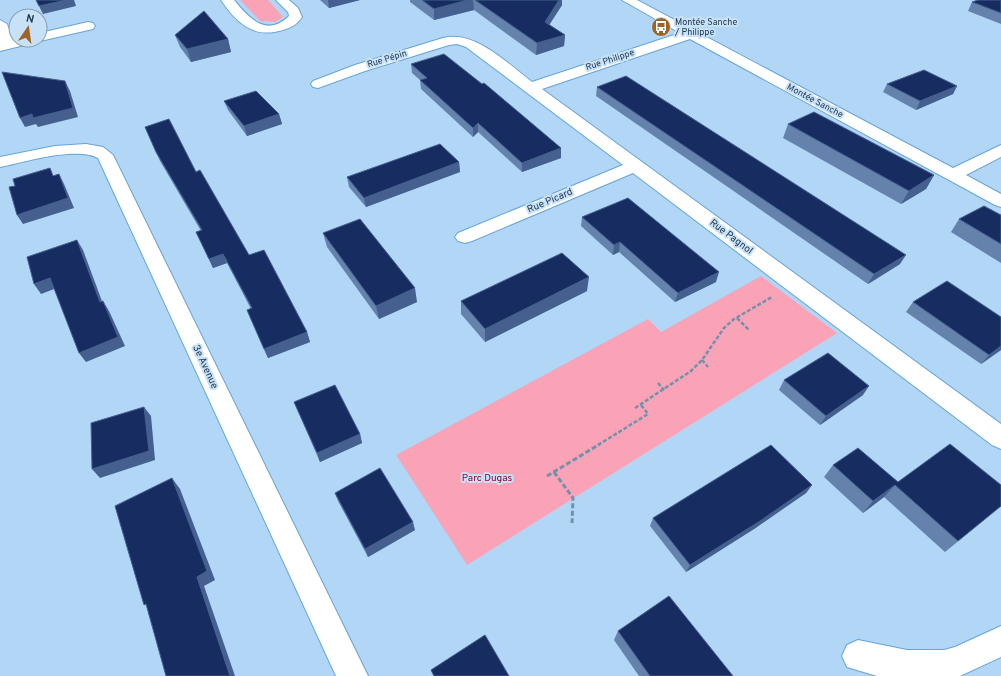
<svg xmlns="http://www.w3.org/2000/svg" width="1001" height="676" font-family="Overpass,sans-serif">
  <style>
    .green { fill: #faa3b7 }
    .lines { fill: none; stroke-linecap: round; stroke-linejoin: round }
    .minor-casing { stroke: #66a4d7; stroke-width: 2 }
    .path-far1 { stroke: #7191ac; stroke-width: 2.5; stroke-dasharray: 4 2; stroke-linecap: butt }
    .path { stroke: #7191ac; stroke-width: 3; stroke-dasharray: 5 2.5; stroke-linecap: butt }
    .minor { fill: #fff; fill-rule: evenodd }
    .wall { fill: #6482ac }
    .shaded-wall { fill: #45608e }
    .building { fill: #172d62; stroke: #45608e }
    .labels { text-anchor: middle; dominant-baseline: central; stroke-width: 4; stroke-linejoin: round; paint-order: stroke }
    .far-poi-label { font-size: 9px; fill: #213b50; stroke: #c9e1f7; text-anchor: start }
    .far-street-label { font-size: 9px; fill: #213b50; stroke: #c9e1f7 }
    .street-label { font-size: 10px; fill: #213b50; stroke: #c9e1f7 }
    .park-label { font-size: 10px; fill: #840c3d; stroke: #c9e1f7 }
  </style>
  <rect width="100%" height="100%" fill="#b1d6f6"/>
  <g class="green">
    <path d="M240 0H268L283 17 275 22 260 21Z"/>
    <path d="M761 276 837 333 467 565 396 455 648 319 661 332Z"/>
  </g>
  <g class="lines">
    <g class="minor-casing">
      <g id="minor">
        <path d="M221 0H234C249 18 266 38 289 16L288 12 276 0H289L298 8 302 17C297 25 289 29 279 31 252 38 235 21 221 0Z"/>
        <path d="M622 0H637L953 168 1001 145V157L966 175 1001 194V207L995 205 690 39 542 89 1001 424V449L992 445 633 173 472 241 465 243 458 241 455 237 458 233 623 165 466 47 457 44 449 45 365 71 318 88 313 87 311 84 313 81 355 65 443 38C475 30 508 64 532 82L680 33Z"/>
        <path d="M0 20 7 24 13 40H35L33 43 0 51Z"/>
        <path d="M88 22 93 23 95 26 93 29 40 41 36 40H40V33Z"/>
        <path d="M86 144 103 147 113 155 368 676H336L98 158C76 146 24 162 0 167V157L55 146Z"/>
        <path d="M1001 626V657L960 676H877L847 667 842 656 847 645 858 640 907 650H944L955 647Z"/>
      </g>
    </g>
    <g class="path-far1">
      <path d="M737 318 749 330"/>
      <path d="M702 360 708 367"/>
      <path d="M658 383 664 390"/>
      <path d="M635 408 691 371 702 360 724 328 734 319 772 297"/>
      <path d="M598 445 648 414 641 405"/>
    </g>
    <g class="path">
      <path d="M554 472 573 498 572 523"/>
      <path d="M547 476 600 444"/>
    </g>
    <use href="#minor" class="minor"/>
  </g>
  <g class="wall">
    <path d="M320 0H360L329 8Z"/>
    <path d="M410 0H562V5L549 25 565 35 564 46 536 55 474 10 434 20 410 2Z"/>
    <path d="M1001 0V24L968 11 972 2Z"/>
    <path d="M175 35 228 39 231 52 191 62 180 47Z"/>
    <path d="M411 64 561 148V158L522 172 478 132 473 137 421 89 420 80 412 73Z"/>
    <path d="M887 84 957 86 953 94 916 110 883 92Z"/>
    <path d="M597 87 900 264 868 284 596 96Z"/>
    <path d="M224 101 279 114 282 124 247 136 228 110Z"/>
    <path d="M788 124 934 175 926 189 901 204 783 138Z"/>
    <path d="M145 127 196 172 249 255 307 332 310 342 268 358 247 310 251 309 227 263 213 268 196 232 201 231 160 161Z"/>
    <path d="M459 162 460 172 366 207 349 187 347 177Z"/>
    <path d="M1001 215V263L951 232 959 219Z"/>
    <path d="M582 217 716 282 675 302 619 252 613 255 581 226Z"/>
    <path d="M323 233 417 302 379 319 327 247Z"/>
    <path d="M587 291 485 342 461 314V301Z"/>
    <path d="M913 302 1001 350 981 364 906 312Z"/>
    <path d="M784 380 863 395 820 425 779 390Z"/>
    <path d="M294 402 360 434 362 443 320 462Z"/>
    <path d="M833 465 898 482 1001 506 945 552 884 497 863 513 824 477Z"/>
    <path d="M812 485 806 493 754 529 686 572 650 526 653 518Z"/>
    <path d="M335 493 415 530 368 557 338 501Z"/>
    <path d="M618 631 733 676H639L614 640Z"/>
  </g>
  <g class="shaded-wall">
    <path d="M67 0H74L76 6 43 14 39 6Z"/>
    <path d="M328 0H360L329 8Z"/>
    <path d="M468 0H473L474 10 434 20V9Z"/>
    <path d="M559 0H562V5L544 33 545 22Z"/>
    <path d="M565 35 564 46 536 55 537 43Z"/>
    <path d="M228 39 231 52 191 62 187 49Z"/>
    <path d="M65 81 70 91 78 117 38 127 36 124 25 127 20 118Z"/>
    <path d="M957 86 953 94 916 110 920 101Z"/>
    <path d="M279 114 282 124 247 136 244 126Z"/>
    <path d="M478 123V132L473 137V128Z"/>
    <path d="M561 148V158L522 172V163Z"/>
    <path d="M459 162 460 172 366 207 364 198Z"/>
    <path d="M59 174 64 184 74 208 23 224 17 215Z"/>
    <path d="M934 175 926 189 901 204 909 191Z"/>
    <path d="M77 240 83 250 106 312 100 302Z"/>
    <path d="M620 242 619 252 613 255 614 245Z"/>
    <path d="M223 254 227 263 213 268 209 259Z"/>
    <path d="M906 255 900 264 868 284 874 274Z"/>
    <path d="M719 272 716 282 675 302 678 293Z"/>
    <path d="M589 277 587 291 485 342V329Z"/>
    <path d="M50 278 57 288 41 294 34 284Z"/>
    <path d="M415 288 417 302 379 319 376 306Z"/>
    <path d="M103 301 109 311 125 346 86 362 79 353Z"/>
    <path d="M307 332 310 342 268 358 264 349Z"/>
    <path d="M1001 346V350L981 364 989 355Z"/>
    <path d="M869 386 863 395 820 425 826 416Z"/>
    <path d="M144 407 151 416 155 460 100 478 92 469Z"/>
    <path d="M360 434 362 443 320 462 317 453Z"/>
    <path d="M172 478 180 489 215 580 204 586 235 676H230L197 577Z"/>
    <path d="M812 485 806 493 754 529 686 572 690 565Z"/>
    <path d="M895 485 884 497 863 513 873 501Z"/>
    <path d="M413 522 415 530 368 557 365 549Z"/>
  </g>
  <g class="building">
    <path d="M36 0H67L39 6Z"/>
    <path d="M422 0H468L434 9Z"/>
    <path d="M475 0H559L545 22 565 35 537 43Z"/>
    <path d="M978 0H1001V13L972 2Z"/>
    <path d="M204 11 228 39 187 49 175 35Z"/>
    <path d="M444 54 482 84 484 83 561 148 522 163 478 123 473 128 420 80 427 78 411 64Z"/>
    <path d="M924 70 957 86 920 101 887 84Z"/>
    <path d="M2 72 65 81 73 108 33 118 32 114 20 118Z"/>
    <path d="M626 76 906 255 874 274 597 87Z"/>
    <path d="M256 91 279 114 244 126 224 101Z"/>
    <path d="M814 112 934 175 909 191 788 124Z"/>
    <path d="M169 119 196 172 200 170 249 255 264 250 307 332 264 349 247 310 252 308 223 254 209 259 196 232 202 230 156 152 145 127Z"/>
    <path d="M440 144 459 162 364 198 347 177Z"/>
    <path d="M50 168 53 176 59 174 68 198 17 215 9 187 15 186 13 179Z"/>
    <path d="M628 198 719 272 678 293 620 242 614 245 582 217Z"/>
    <path d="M984 206 1001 215V244L959 219Z"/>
    <path d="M360 219 415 288 376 306 323 233Z"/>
    <path d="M77 240 100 302 103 301 118 337 79 353 50 278 34 284 27 257Z"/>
    <path d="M562 253 589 277 485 329 461 301Z"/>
    <path d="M947 281 1001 317V346L989 355 913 302Z"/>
    <path d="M828 353 869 386 826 416 784 380Z"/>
    <path d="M335 385 360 434 317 453 294 402Z"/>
    <path d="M144 407 149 451 92 469 91 423Z"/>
    <path d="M950 444 1001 485V506L958 541 895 485 873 501 833 465 858 448 898 482Z"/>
    <path d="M771 445 812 485 760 521 690 565 653 518Z"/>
    <path d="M380 468 413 522 365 549 335 493Z"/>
    <path d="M172 478 207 571 197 577 230 676H166L146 604 144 605 115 506Z"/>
    <path d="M669 596 733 676H650L618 631Z"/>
    <path d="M485 635 509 676H434L431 670Z"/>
  </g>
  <defs>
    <g id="bus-disc" transform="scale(1)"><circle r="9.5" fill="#9e6423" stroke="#c9e1f7"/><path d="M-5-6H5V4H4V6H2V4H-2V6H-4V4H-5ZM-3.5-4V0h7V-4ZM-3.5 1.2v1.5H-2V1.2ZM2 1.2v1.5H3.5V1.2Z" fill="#fff"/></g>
  </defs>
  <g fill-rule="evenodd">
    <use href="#bus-disc" x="661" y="27"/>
  </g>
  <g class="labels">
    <g class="far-poi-label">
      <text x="675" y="22">Montée Sanche<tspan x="675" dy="10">/ Philippe</tspan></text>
    </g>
    <g class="far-street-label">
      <text transform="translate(387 59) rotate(-17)">Rue Pépin</text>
      <text transform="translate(610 60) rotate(-18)">Rue Philippe</text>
      <text transform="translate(815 101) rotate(28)">Montée Sanche</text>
    </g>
    <g class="street-label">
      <text transform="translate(550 201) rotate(-23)">Rue Picard</text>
      <text transform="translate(731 237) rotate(37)">Rue Pagnol</text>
      <text transform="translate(205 367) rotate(65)">3e Avenue</text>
    </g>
    <g class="park-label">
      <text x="487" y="478">Parc Dugas</text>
    </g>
  </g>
  <g transform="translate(28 28) rotate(13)"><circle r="19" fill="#c9e1f7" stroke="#869fb4"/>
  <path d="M0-3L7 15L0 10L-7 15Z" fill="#9e6423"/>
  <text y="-6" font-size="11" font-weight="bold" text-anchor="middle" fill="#213b50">N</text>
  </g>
</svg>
